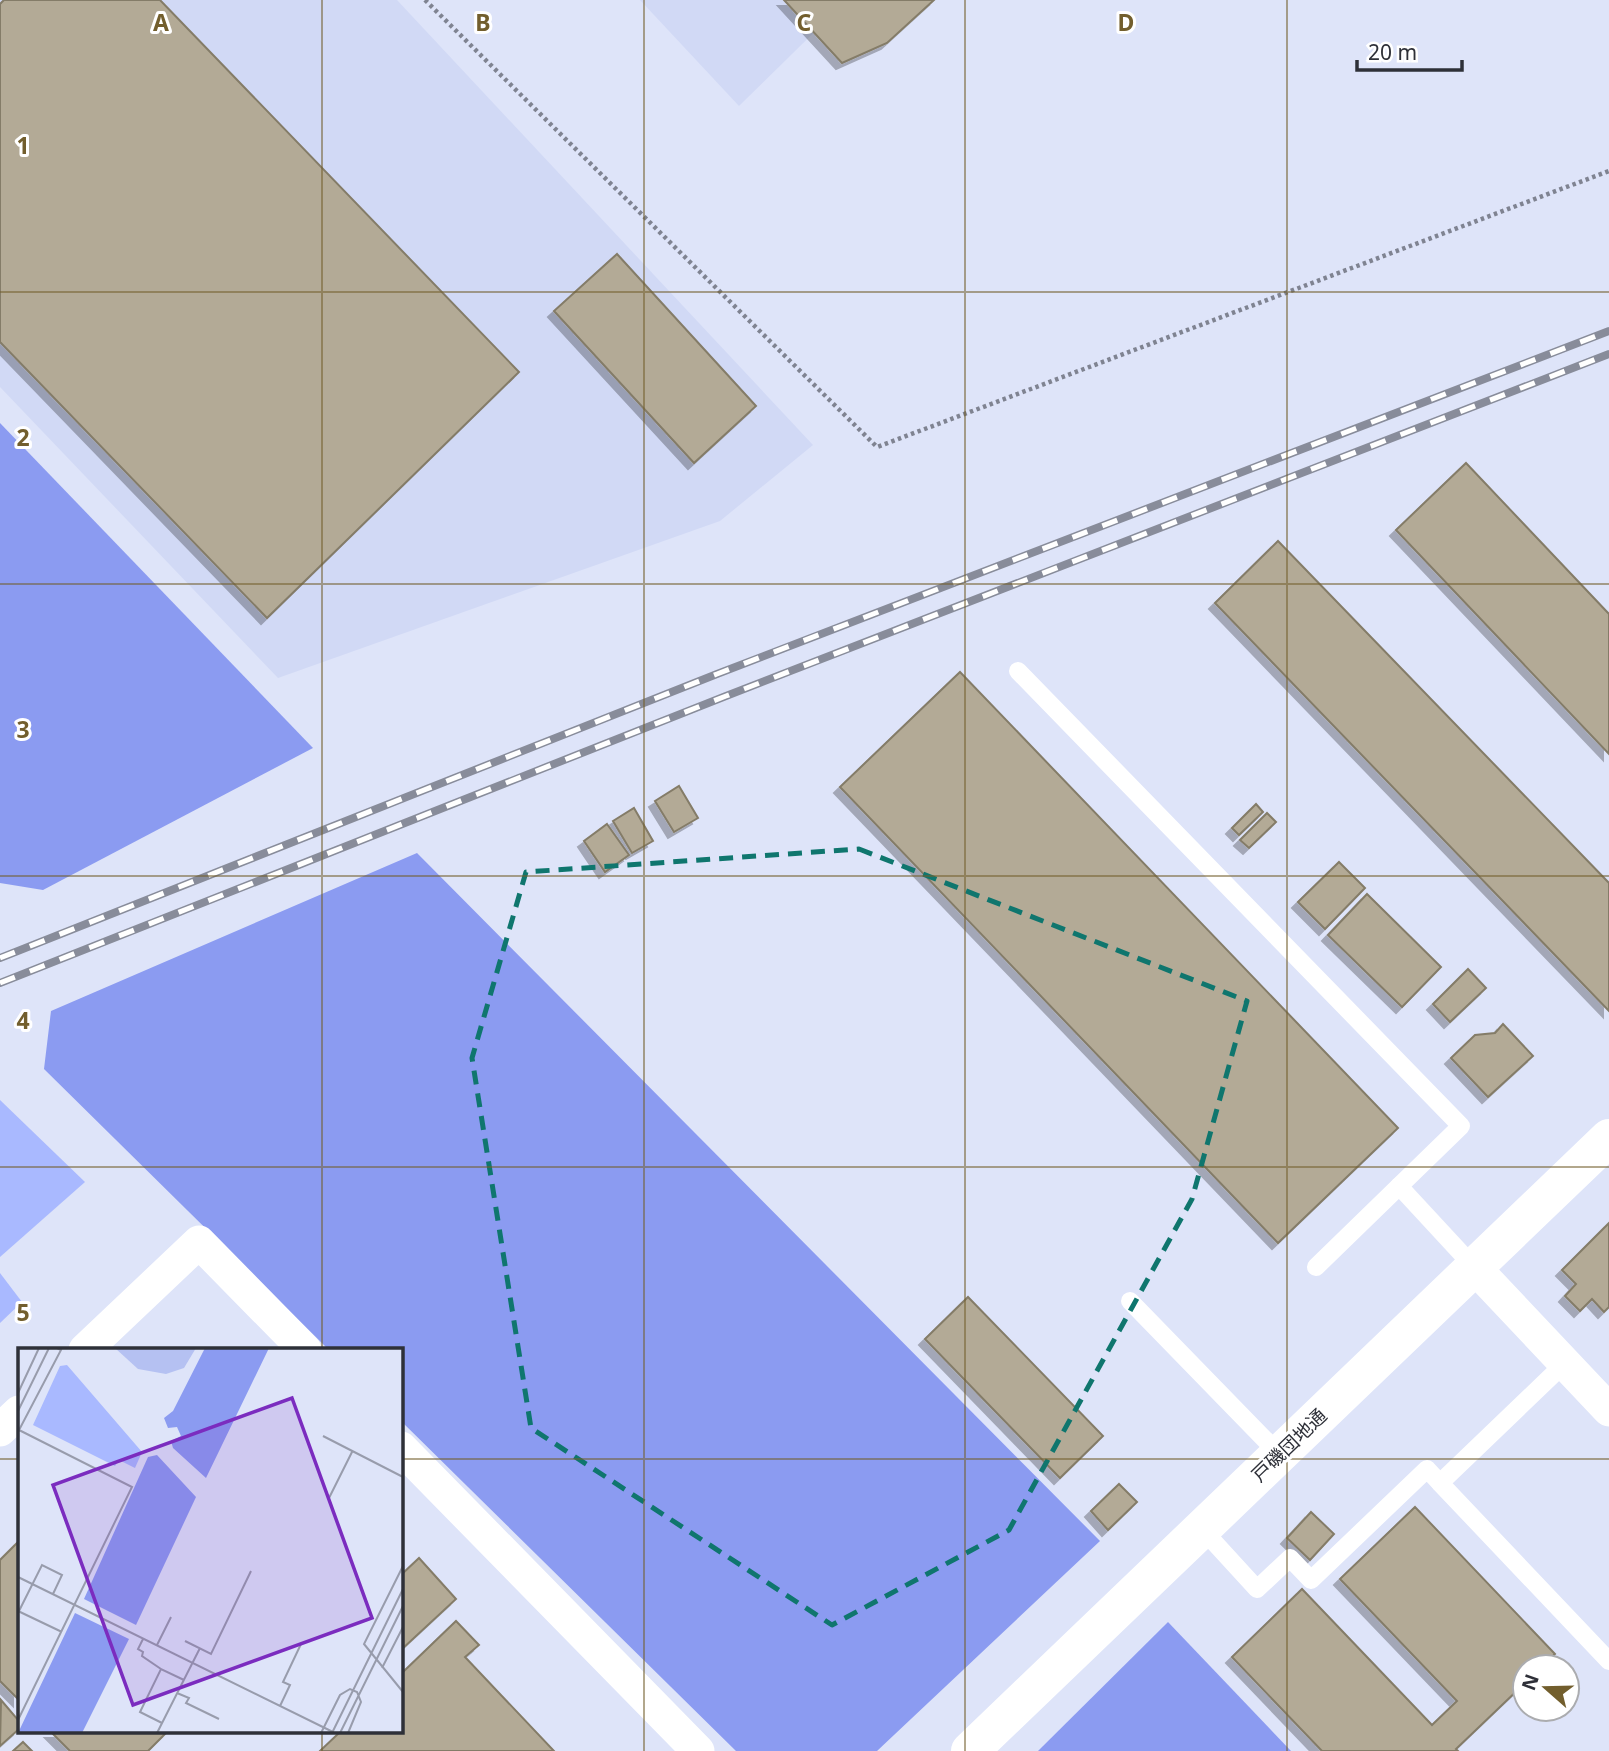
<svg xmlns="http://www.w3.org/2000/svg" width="1609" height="1751" font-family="'Noto Sans','Noto Sans JP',sans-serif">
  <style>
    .built { fill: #d1d9f5 }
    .forest { fill: #8b9bf1 }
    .water { fill: #a9b9ff }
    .building { fill: #b3aa96; stroke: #847c68; stroke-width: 2; filter: url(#shadow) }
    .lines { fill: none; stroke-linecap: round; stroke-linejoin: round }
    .path { stroke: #7f8391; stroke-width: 4.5; stroke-dasharray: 3.5 3.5; stroke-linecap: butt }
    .service { stroke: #fff; stroke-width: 18 }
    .minor { stroke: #fff; stroke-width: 33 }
    .tertiary { stroke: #fff; stroke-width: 38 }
    .rail-casing { stroke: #888c9a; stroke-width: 8 }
    .rail { stroke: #fff; stroke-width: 5; stroke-dasharray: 16; stroke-linecap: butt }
    .marked { fill: none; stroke: #0f766e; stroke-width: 5; stroke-dasharray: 14 9; stroke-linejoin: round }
    .grid { fill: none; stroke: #725e2d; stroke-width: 2; stroke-opacity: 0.55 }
    .labels { text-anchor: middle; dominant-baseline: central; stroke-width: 6; stroke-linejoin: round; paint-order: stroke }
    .street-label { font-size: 19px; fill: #2e3038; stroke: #fff }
    .inset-road { fill: none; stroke: #989cac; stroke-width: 2 }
    .view { fill: #7b2cbf; fill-opacity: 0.15; stroke: #7b2cbf; stroke-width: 3.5 }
    .inset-edge { fill: none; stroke: #2e3038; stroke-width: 3.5 }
    .grid-label { font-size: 23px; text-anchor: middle; font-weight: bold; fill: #725e2d; stroke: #fff; stroke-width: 6; stroke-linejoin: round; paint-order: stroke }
  </style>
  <defs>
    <filter id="shadow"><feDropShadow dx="-6" dy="6" stdDeviation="0" flood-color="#0004"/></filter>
  </defs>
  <rect width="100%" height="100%" fill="#dee4f9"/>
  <g class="built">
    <path d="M0 0H397L813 445 720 521 278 678 0 387Z"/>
    <path d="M640 0H847L739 106Z"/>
  </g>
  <g class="forest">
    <path d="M0 423 313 748 43 890 0 883Z"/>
    <path d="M417 853 1100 1541 877 1751H736L401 1421V1350H329L44 1069 51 1011Z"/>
    <path d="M1168 1622 1291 1751H1038Z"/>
  </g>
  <g class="water">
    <path d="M0 1100 85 1182 0 1257Z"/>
    <path d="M0 1273 22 1302 0 1323Z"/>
  </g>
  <g class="building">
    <path d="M4 0H160L519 372 267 618 0 342V4Z"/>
    <path d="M784 0H934L887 43 842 63Z"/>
    <path d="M617 254 756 406 694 463 554 311Z"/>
    <path d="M1466 463 1609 614V754L1396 530Z"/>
    <path d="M1278 541 1609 883V1011L1215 603Z"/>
    <path d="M960 672 1398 1128 1278 1243 840 787Z"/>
    <path d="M679 786 698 818 674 832 655 801Z"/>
    <path d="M1256 804 1263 812 1239 835 1232 828Z"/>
    <path d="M634 808 653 841 632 853 613 821Z"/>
    <path d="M1267 813 1276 822 1249 848 1240 840Z"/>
    <path d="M607 824 629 855 605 872 584 841Z"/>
    <path d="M1339 862 1365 888 1325 929 1298 902Z"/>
    <path d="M1367 894 1441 967 1402 1007 1328 935Z"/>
    <path d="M1468 969 1486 988 1450 1022 1433 1004Z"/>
    <path d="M1503 1024 1533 1056 1488 1097 1451 1058 1475 1035 1495 1033Z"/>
    <path d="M1609 1223V1307L1604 1312 1592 1299 1580 1311 1565 1296 1576 1284 1562 1270Z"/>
    <path d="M968 1297 1103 1436 1060 1478 925 1339Z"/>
    <path d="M1119 1484 1137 1502 1108 1530 1091 1511Z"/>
    <path d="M1415 1507 1555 1654 1541 1667H1525V1683L1456 1749 1458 1751H1322L1232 1657 1302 1589 1432 1725 1457 1701 1340 1579Z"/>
    <path d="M1311 1512 1334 1534 1310 1560 1287 1538Z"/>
    <path d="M19 1541V1700L0 1681V1560Z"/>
    <path d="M419 1558 456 1599 401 1650V1575Z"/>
    <path d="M456 1621 479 1645 465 1657 554 1751H320L340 1732H401V1674Z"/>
    <path d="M1 1700 19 1721V1729L0 1746Z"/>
    <path d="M51 1732H167L148 1751H70Z"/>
    <path d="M23 1742 32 1751H13Z"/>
  </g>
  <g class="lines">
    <path class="path" d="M425 0 877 447 1609 171"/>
    <g class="service">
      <path d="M1018 671 1461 1126 1316 1267"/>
      <path d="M1399 1186 1474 1267"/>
      <path d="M1130 1301 1279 1454"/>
      <path d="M1565 1363 1440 1483 1609 1661"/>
      <path d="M1202 1529 1257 1589 1290 1558 1311 1580 1427 1469 1440 1483"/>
    </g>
    <g class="minor">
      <path d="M1474 1267 1609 1410"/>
      <path d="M85 1350 199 1242 305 1350"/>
      <path d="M0 1430 19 1412"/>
      <path d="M401 1448 698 1751"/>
    </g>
    <path class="tertiary" d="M970 1751 1609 1138"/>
    <g class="rail-casing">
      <g id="rail">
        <path d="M0 958 717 674 1609 331"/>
        <path d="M0 983 726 696 1609 354"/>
      </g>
    </g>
    <use href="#rail" class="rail"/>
  </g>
  <path class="marked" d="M859 849 1247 1001 1192 1199 1009 1530 832 1625 531 1428 472 1058 526 872Z"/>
  <path class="grid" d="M322 0V1350M644 0V1751M965 0V1751M1287 0V1751M0 292H1609M0 584H1609M0 876H1609M0 1167H1609M0 1459H19M401 1459H1609M322 1732V1751"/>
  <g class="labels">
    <g class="street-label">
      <text transform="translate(1289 1445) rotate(-44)">戸磯団地通</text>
    </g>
  </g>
  <g transform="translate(18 1348)">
    <rect width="385" height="385" fill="#dee4f9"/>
    <path d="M97 0H178L166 20 148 26 120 21Z" fill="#b5c1f2"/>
    <path d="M187 0H251L188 130 155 100 153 93 163 88 159 79 150 80 146 70 155 63ZM139 107 178 149 118 277 66 251 130 109ZM57 265 111 291 64 385H0Z" fill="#8b9bf1"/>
    <path d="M49 17 124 104 117 120 101 112 97 118 15 77 42 18Z" fill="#a9b9ff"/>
    <path class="inset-road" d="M0 45 21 0M0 63 31 0M0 84 43 2 39 0M305 88 385 129M311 150 334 104M385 218 346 296 385 344M0 229 315 384M0 263 44 284M1 263 24 217 44 227 35 246M125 291 120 301 125 304 124 308 143 321M167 293 193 306 233 223M139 297 153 269M364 320 385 279M159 345 171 350 168 355 201 371M262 358 272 337 265 334 283 296M0 372 114 139 1 82M144 375 122 364 143 321 166 332M139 385 182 300M303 385 322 347 332 341 339 344 343 354 330 385M314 385 385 241M322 385 385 258"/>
    <path class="view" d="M274 50 354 270 115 357 35 137Z"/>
    <rect width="385" height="385" class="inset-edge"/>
  </g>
  <g class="grid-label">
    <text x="161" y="31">A</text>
    <text x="483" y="31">B</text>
    <text x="804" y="31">C</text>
    <text x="1126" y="31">D</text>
    <text x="23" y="154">1</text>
    <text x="23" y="446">2</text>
    <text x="23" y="738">3</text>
    <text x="23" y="1029">4</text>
    <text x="23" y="1321">5</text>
  </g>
  <g transform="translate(1546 1688) rotate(290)"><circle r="33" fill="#ffffff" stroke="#abacaf" stroke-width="2"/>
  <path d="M0-5L12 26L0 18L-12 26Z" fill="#725e2d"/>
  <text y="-10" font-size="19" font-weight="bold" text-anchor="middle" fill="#2e3038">N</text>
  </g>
  <path d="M1357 60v10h105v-10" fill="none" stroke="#2e3038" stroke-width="3.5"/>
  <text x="1368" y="60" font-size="21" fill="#2e3038" stroke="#ffffff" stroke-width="5" paint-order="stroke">20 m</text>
</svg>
